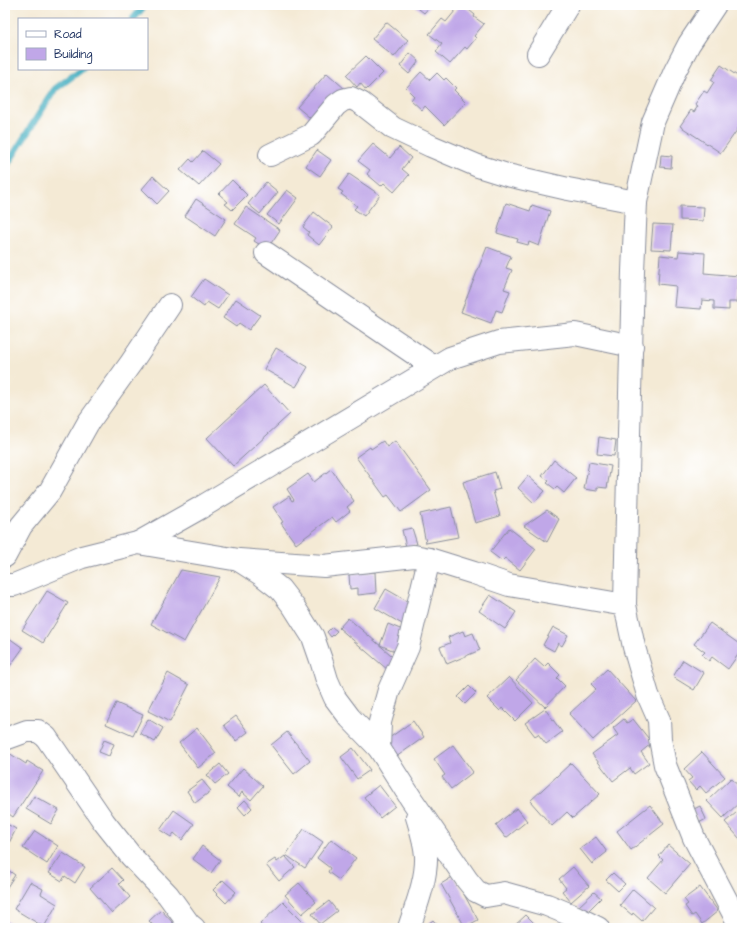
<svg xmlns="http://www.w3.org/2000/svg" width="747" height="933" font-family="'Architects Daughter',sans-serif">
  <style>
    .lines { fill: none; stroke-linecap: round; stroke-linejoin: round }
    .stream { stroke: #3eabbd; stroke-width: 7 }
    .building { fill: #c0a7e8 }
    .minor-casing { stroke: #888c9a; stroke-width: 24 }
    .minor { stroke: #fff; stroke-width: 22 }
  </style>
  <rect width="100%" height="100%" fill="#fff"/>
  <filter id="ink" filterUnits="userSpaceOnUse"><feTurbulence type="fractalNoise" baseFrequency=".025" numOctaves="2"/><feDisplacementMap in="SourceGraphic" scale="8" xChannelSelector="R" yChannelSelector="G"/><feConvolveMatrix kernelMatrix="1 2 1 2 8 2 1 2 1" color-interpolation-filters="sRGB"/></filter>
  <filter id="wash" filterUnits="userSpaceOnUse"><feTurbulence type="fractalNoise" baseFrequency=".012" numOctaves="4" result="noise"/><feDisplacementMap in="SourceGraphic" scale="16" xChannelSelector="R" yChannelSelector="G"/><feGaussianBlur stdDeviation="0.9" result="paint"/><feColorMatrix in="noise" values="0 0 0 0 0 0 0 0 0 0 0 0 0 0 0 0 0 1.4 0 .05"/><feComposite in="paint" operator="in"/></filter>
  <g filter="url(#wash)">
    <rect width="100%" height="100%" fill="#f4ead5"/>
    <g class="lines">
      <g class="stream">
        <path d="M133 19 145 5"/>
        <path d="M5 168 55 89 82 69"/>
      </g>
    </g>
    <g id="blocks">
      <g class="building">
        <path d="M414 5H431L424 13Z"/>
        <path d="M460 5H463L475 15 474 17 484 24 474 36 476 38 467 49 465 47 450 64 436 52 442 44 429 34 442 19 446 22Z"/>
        <path d="M386 22 408 40 394 57 372 39Z"/>
        <path d="M410 53 419 61 409 74 400 66Z"/>
        <path d="M366 56 383 73 366 90 360 83 357 87 346 75Z"/>
        <path d="M721 65 742 79V111L739 116 742 118V123L721 153 680 126 691 110 694 112 698 106 695 104 704 91 707 93 714 82 711 80Z"/>
        <path d="M421 72 430 80 437 73 444 80 446 78 456 88 454 90 466 102 444 125 425 106 422 110 411 100 414 96 406 88Z"/>
        <path d="M327 73 345 89 315 122 297 107Z"/>
        <path d="M373 144 390 158 399 147 411 158 402 169 409 175 394 192 384 183 381 186 367 174 370 170 358 161Z"/>
        <path d="M317 150 331 160 320 176 306 166Z"/>
        <path d="M203 151 219 164 199 186 180 170 190 159 193 162Z"/>
        <path d="M661 155 672 156 671 168 660 167Z"/>
        <path d="M349 174 380 195 364 216 354 209 357 206 341 194 343 192 338 189Z"/>
        <path d="M153 176 169 191 157 204 142 189Z"/>
        <path d="M232 180 247 195 232 210 225 204 228 202 219 194Z"/>
        <path d="M266 182 278 192 260 214 248 204Z"/>
        <path d="M287 190 298 198 279 224 267 215Z"/>
        <path d="M196 199 226 219 215 236 185 216Z"/>
        <path d="M506 203 530 211 532 205 550 211 539 246 529 242 528 245 517 242 518 239 497 233Z"/>
        <path d="M680 206 704 207 703 221 680 220Z"/>
        <path d="M246 207 280 230 267 249 254 241 256 238 235 224Z"/>
        <path d="M314 212 333 227 319 245 307 235 309 232 303 227Z"/>
        <path d="M653 224 673 225 671 250 651 249Z"/>
        <path d="M487 247 511 256 506 268 512 270 504 289 510 291 502 312 496 310 491 323 461 312Z"/>
        <path d="M679 251 705 253 704 273 739 276 737 302H729V310L714 309V301L702 300 701 309 674 307 676 286 658 284 660 255 678 257Z"/>
        <path d="M204 279 228 295 218 309 207 302 204 307 191 297Z"/>
        <path d="M236 299 260 315 249 330 239 323 236 327 223 318Z"/>
        <path d="M276 348 308 367 296 387 264 369Z"/>
        <path d="M264 385 290 414 233 466 207 438Z"/>
        <path d="M599 437 616 440 614 456 597 454Z"/>
        <path d="M383 441 387 447 395 441 431 490 401 512 388 495 385 497 356 457 370 447 371 449Z"/>
        <path d="M554 460 576 478 564 493 557 487 555 489 547 483 549 481 542 476Z"/>
        <path d="M589 462 611 466 607 488 597 487V491L584 489Z"/>
        <path d="M331 469 354 501 347 507 350 511 336 522 332 517 296 544 281 523 283 522 273 507 289 496 292 501 294 500 287 489 308 474 314 482Z"/>
        <path d="M495 472 500 489 493 491 500 516 475 523 463 482Z"/>
        <path d="M528 476 545 491 534 503 518 488Z"/>
        <path d="M451 507 458 537 426 543 420 514Z"/>
        <path d="M547 510 559 519 547 542 524 526Z"/>
        <path d="M412 528 417 544 406 547 402 530Z"/>
        <path d="M509 528 536 549 520 570 505 558 502 561 490 552Z"/>
        <path d="M181 570 220 577 184 642 151 624Z"/>
        <path d="M375 572 376 593 358 595V588L350 589 349 574Z"/>
        <path d="M386 589 414 605 402 624 375 608Z"/>
        <path d="M47 591 68 603 43 643 22 630Z"/>
        <path d="M490 595 516 612 505 629 479 611Z"/>
        <path d="M348 618 397 660 388 670 339 628Z"/>
        <path d="M710 623 742 646V649L728 669 712 657 709 661 702 655 705 652 694 644Z"/>
        <path d="M388 624 405 631 397 652 380 645Z"/>
        <path d="M332 627 337 631 331 637 327 632Z"/>
        <path d="M553 627 568 635 562 646 558 643 554 651 543 645Z"/>
        <path d="M463 631 465 636 473 633 480 650 447 664 440 647 450 643 448 637Z"/>
        <path d="M5 635 23 648 5 673Z"/>
        <path d="M535 659 544 667 548 663 560 675 557 678 565 686 545 707 516 680Z"/>
        <path d="M683 660 704 673 694 690 673 677Z"/>
        <path d="M607 669 636 701 593 740 569 714 596 689 591 684Z"/>
        <path d="M168 673 189 685 170 722 148 711Z"/>
        <path d="M509 677 533 703 515 721 502 708 500 711 487 698Z"/>
        <path d="M469 686 476 693 465 704 458 697Z"/>
        <path d="M116 703 143 715 133 736 106 724Z"/>
        <path d="M545 709 562 732 546 744 538 734 535 736 525 723Z"/>
        <path d="M236 716 248 732 236 741 224 725Z"/>
        <path d="M148 719 163 728 155 742 140 733Z"/>
        <path d="M624 719 627 723 633 719 652 743 641 752 649 763 634 774 630 768 613 781 592 754 618 735 613 728Z"/>
        <path d="M413 721 424 737 396 757 385 741Z"/>
        <path d="M197 728 216 753 198 768 179 743Z"/>
        <path d="M287 732 310 761 294 774 271 745Z"/>
        <path d="M104 740 114 744 109 756 99 752Z"/>
        <path d="M453 745 473 772 451 789 442 777 445 775 434 759Z"/>
        <path d="M353 748 370 770 357 779 341 757Z"/>
        <path d="M702 752 725 777 706 793 700 786 696 790 688 781 692 778 684 769Z"/>
        <path d="M9 753 26 764 27 761 43 771 13 817 5 811V758Z"/>
        <path d="M571 763 600 794 573 818 567 812 552 826 530 801Z"/>
        <path d="M220 764 228 774 215 784 207 775Z"/>
        <path d="M243 768 263 786 251 800 242 792 239 797 227 787Z"/>
        <path d="M731 778 742 790V800L723 818 707 801Z"/>
        <path d="M202 780 211 791 195 803 187 791Z"/>
        <path d="M379 785 395 806 380 818 364 797Z"/>
        <path d="M34 796 59 810 51 824 26 809Z"/>
        <path d="M245 800 252 808 245 815 238 807Z"/>
        <path d="M650 805 664 824 631 850 617 831Z"/>
        <path d="M700 806 706 819 699 823 692 810Z"/>
        <path d="M517 808 527 821 506 838 496 825Z"/>
        <path d="M742 808V837L740 839 725 822Z"/>
        <path d="M174 810 194 824 182 840 174 833 171 837 160 830Z"/>
        <path d="M5 823 16 829 5 851Z"/>
        <path d="M304 829 323 842 305 868 286 855Z"/>
        <path d="M35 831 58 846 47 864 23 848Z"/>
        <path d="M596 837 607 852 592 864 580 849Z"/>
        <path d="M331 839 356 858 339 880 328 872 330 868 317 858Z"/>
        <path d="M668 845 690 864 665 893 648 878 663 860 659 856Z"/>
        <path d="M202 846 220 860 211 873 193 859Z"/>
        <path d="M63 853 85 867 75 883 65 876 62 881 49 873Z"/>
        <path d="M285 856 295 867 279 881 266 865 275 859 277 862Z"/>
        <path d="M573 867 589 886 571 902 562 891 566 888 559 879Z"/>
        <path d="M5 868 15 875 5 890Z"/>
        <path d="M112 868 123 880 119 884 130 897 112 913 90 888Z"/>
        <path d="M613 873 625 884 618 891 606 880Z"/>
        <path d="M454 876 478 920 465 927 441 884Z"/>
        <path d="M223 880 236 892 226 903 213 890Z"/>
        <path d="M30 882 43 889 41 894 57 904 44 927 14 909Z"/>
        <path d="M299 883 316 902 302 914 285 895Z"/>
        <path d="M700 887 718 911 702 924 695 914 692 916 685 906 688 904 684 899Z"/>
        <path d="M633 889 654 907 642 921 633 913 632 915 620 905Z"/>
        <path d="M594 892 601 898 585 914 578 907Z"/>
        <path d="M329 901 337 911 320 924 312 914Z"/>
        <path d="M283 902 307 926 306 928H264L260 924Z"/>
        <path d="M161 910 175 925 172 928H156L149 921Z"/>
        <path d="M526 915 539 928H512Z"/>
        <path d="M5 920 17 928H5Z"/>
        <path d="M433 920 440 928H423Z"/>
      </g>
    </g>
  </g>
  <g filter="url(#ink)">
    <use href="#blocks" fill-opacity="0" stroke="#888c9a" stroke-width="1"/>
    <g class="lines">
      <g class="minor-casing">
        <g id="minor">
          <path d="M715 5 689 44 675 71 653 122 636 202 633 271 626 557 625 605 634 647 648 695 659 720 660 739 665 765 694 838 741 928"/>
          <path d="M538 54 568 5"/>
          <path d="M270 155 311 135 336 105 343 100 351 98 361 103 393 128 431 146 478 166 507 175 568 189 636 202"/>
          <path d="M266 253 434 367"/>
          <path d="M138 543 200 508 450 358 499 342 575 334 632 346"/>
          <path d="M5 556 21 526 50 491 88 423 131 363 170 305"/>
          <path d="M240 561 262 575 280 589 294 607 313 637 321 660 327 680 335 698 350 718 379 748 412 800 467 880 476 891 486 896 504 893 547 905 576 917 598 928"/>
          <path d="M5 585H14L82 557 138 543 239 560 324 566 414 556 429 559 474 573 509 585 625 605"/>
          <path d="M5 739 27 731H38L46 737 104 822 131 856 168 895 189 924 194 928"/>
          <path d="M379 748 380 722 389 690 408 647 429 559"/>
          <path d="M409 928C416 906 427 879 426 856 425 842 421 830 417 817"/>
        </g>
      </g>
      <use href="#minor" class="minor"/>
    </g>
  </g>
  <rect width="747" height="933" fill="none" stroke="#fff" stroke-width="20"/>
  <rect x="18" y="18" width="130" height="52" fill="#ffffff" stroke="#a4acbf"/>
  <rect x="26" y="31" width="20" height="6" fill="#ffffff" stroke="#a4acbf"/>
  <text x="54" y="38" font-size="12" fill="#1b2f5e">Road</text>
  <rect x="26" y="48" width="20" height="12" fill="#c0a7e8" stroke="#a4acbf"/>
  <text x="54" y="58" font-size="12" fill="#1b2f5e">Building</text>
</svg>
